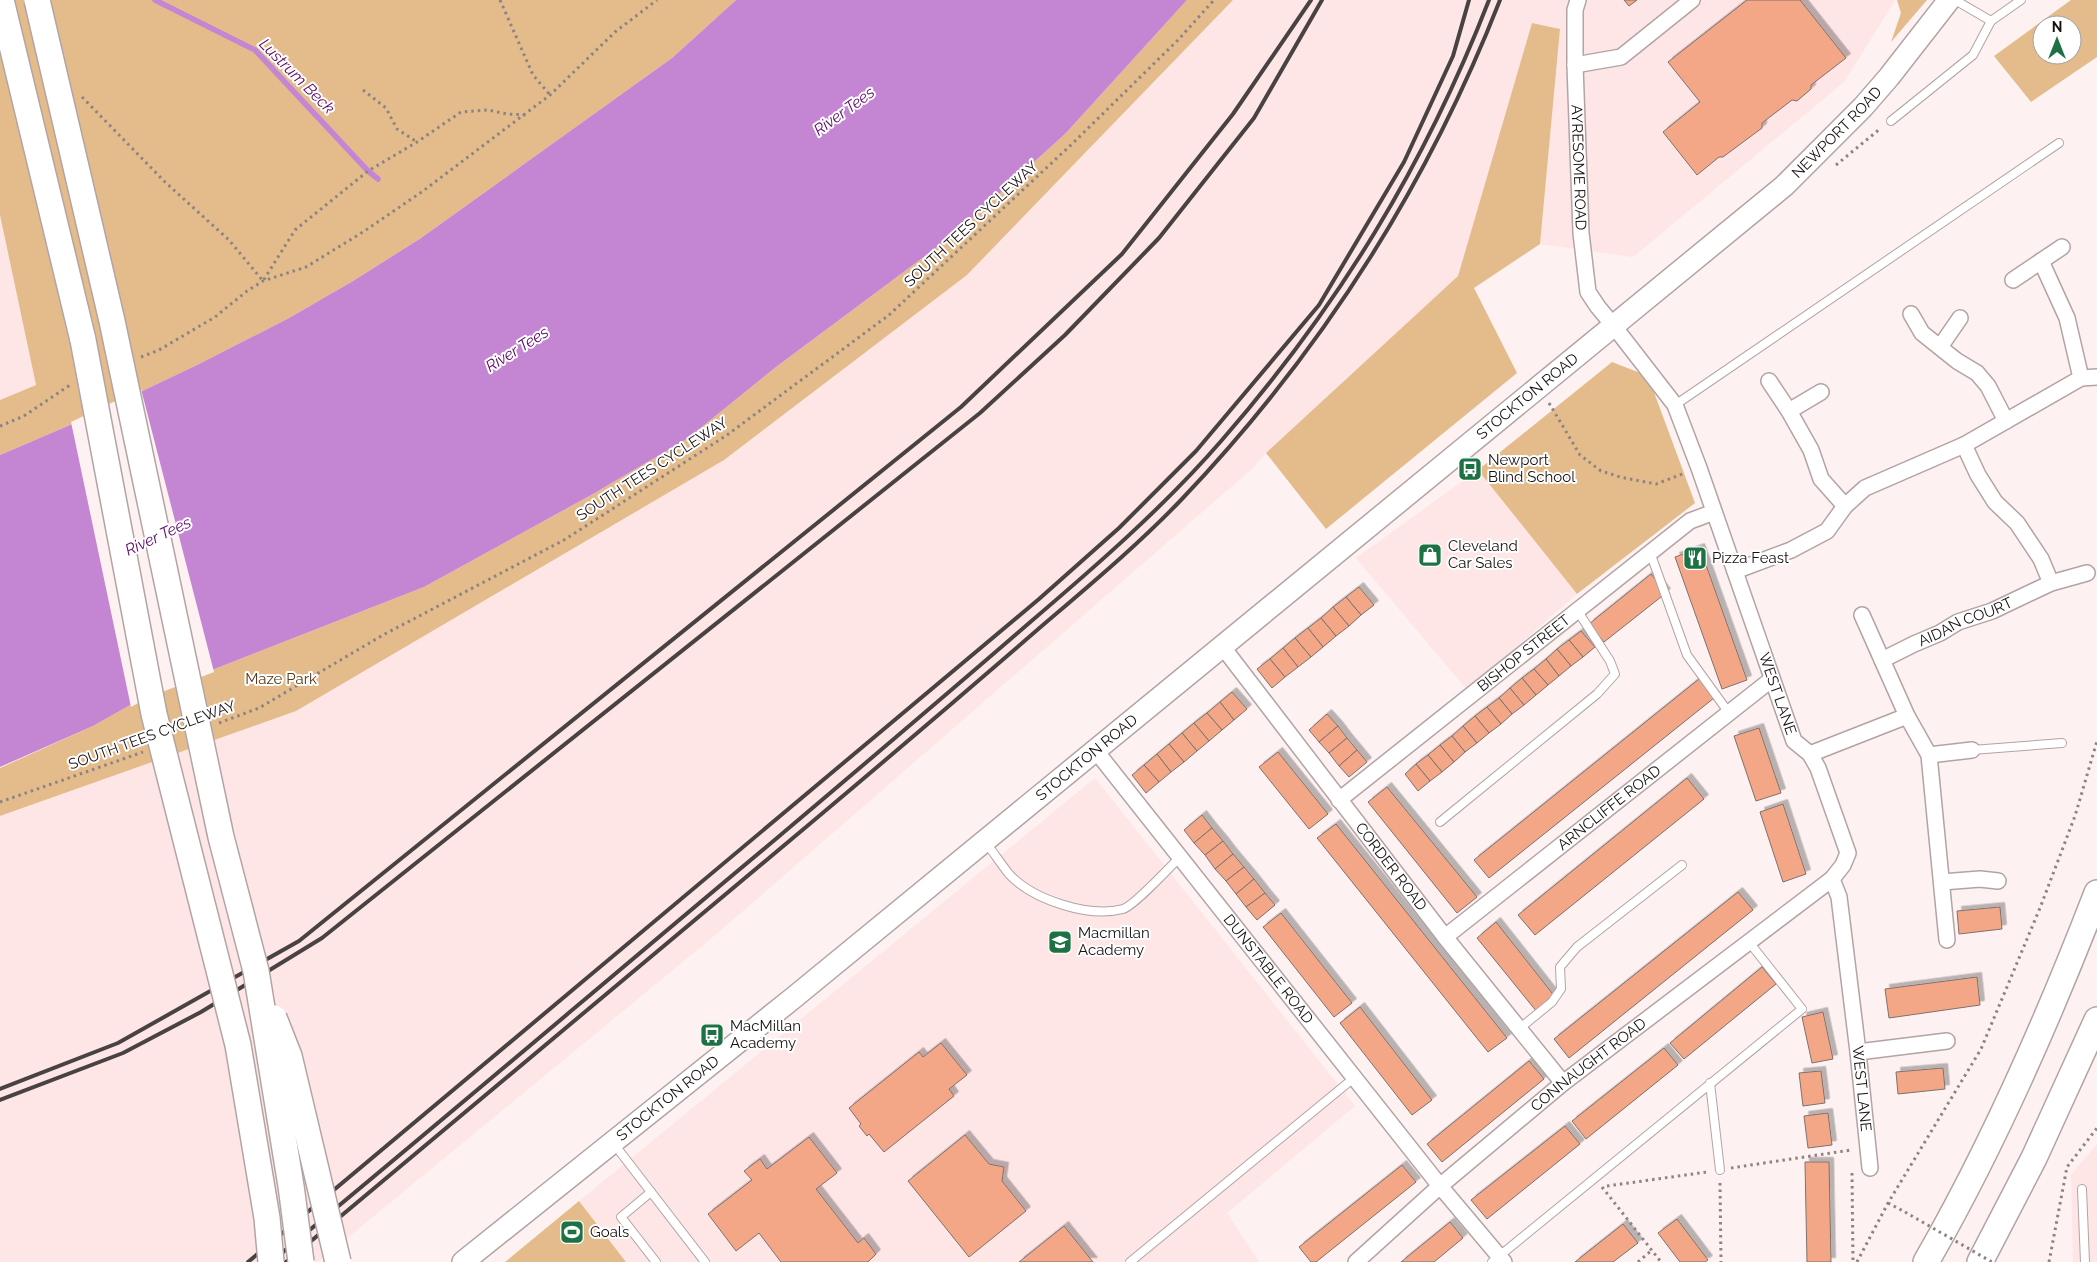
<svg xmlns="http://www.w3.org/2000/svg" width="2097" height="1262" font-family="Raleway,sans-serif">
  <style>
    .built { fill: #fee5e6 }
    .green { fill: #e4bc8c; fill-rule: evenodd }
    .water { fill: #c486d2 }
    .pier { fill: #fef1f1 }
    .lines { fill: none; stroke-linecap: round; stroke-linejoin: round }
    .stream { stroke: #c486d2; stroke-width: 5.5 }
    .building { fill: #f4a787; stroke: #7e716c; filter: url(#shadow) }
    .service-casing { stroke: #b3a4a4; stroke-width: 10 }
    .minor-casing { stroke: #b3a4a4; stroke-width: 18 }
    .secondary-casing { stroke: #b3a4a4; stroke-width: 24 }
    .trunk-casing { stroke: #b3a4a4; stroke-width: 28 }
    .path { stroke: #8d8383; stroke-width: 3; stroke-dasharray: 2.5 4; stroke-linecap: butt }
    .service { stroke: #fff; stroke-width: 8 }
    .minor { stroke: #fff; stroke-width: 15 }
    .secondary { stroke: #fff; stroke-width: 21 }
    .trunk { stroke: #fff; stroke-width: 25 }
    .rail { stroke: #494242; stroke-width: 4 }
    .trunk-bridge-casing { stroke: #b3a4a4; stroke-width: 28; stroke-linecap: butt }
    .path-bridge { stroke: #8d8383; stroke-width: 3; stroke-dasharray: 2.5 4; stroke-linecap: butt }
    .trunk-bridge { stroke: #fff; stroke-width: 25 }
    .labels { text-anchor: middle; dominant-baseline: central; stroke-width: 4; stroke-linejoin: round; paint-order: stroke }
    .street-label { font-size: 15px; fill: #171111; stroke: #fff }
    .poi-label { font-size: 15px; fill: #171111; stroke: #fff; text-anchor: start }
    .park-label { font-size: 15px; fill: #553a17; stroke: #fff }
    .water-label { font-size: 16px; font-style: italic; fill: #5a0769; stroke: #fff }
  </style>
  <defs>
    <filter id="shadow"><feDropShadow dx="4.5" dy="-4.5" stdDeviation="0" flood-color="#0004"/></filter>
  </defs>
  <rect width="100%" height="100%" fill="#fef1f1"/>
  <g class="built">
    <path d="M1233 0H1895L1844 82 1633 257 1540 244 1560 29 1532 23 1458 276 1266 453 1254 467 713 937 318 1262H0V816L296 711 967 275Z"/>
    <path d="M0 215 36 385 0 400Z"/>
    <path d="M1478 470 1577 594 1467 690 1356 558Z"/>
    <path d="M1095 778 1355 1106 1227 1213 1259 1262H626L579 1201Z"/>
    <path d="M2097 1144V1262H2073L2071 1175Z"/>
  </g>
  <g class="green">
    <path d="M0 0H736L672 58 421 238 353 281 289 318 199 364 77 422 0 455V400L36 385 0 215Z"/>
    <path d="M1187 0H1233L967 275 724 460 296 711 0 816V768L93 726 148 695 424 587 593 494 687 439 776 367 956 233 1066 133Z"/>
    <path d="M1897 0H1927L1891 42 1901 13Z"/>
    <path d="M2071 0H2097V57L2031 102 1994 56ZM2042 25H2072V55H2042Z"/>
    <path d="M1532 23 1560 29 1540 244 1474 288 1517 373 1326 529 1266 453 1458 276Z"/>
    <path d="M1612 362 1648 376 1695 503 1577 594 1478 470Z"/>
    <path d="M579 1201 626 1262H505Z"/>
  </g>
  <path class="water" d="M736 0H1187L1066 133 956 233 776 367 687 439 593 494 424 587 148 695 93 726 0 767V455L77 422 199 364 289 318 353 281 421 238 672 58Z"/>
  <path class="pier" d="M141 389 214 672 149 697 131 707 71 422Z"/>
  <g class="lines">
    <path class="stream" d="M155 0 255 50 368 171 378 179"/>
  </g>
  <g class="building">
    <path d="M1624 0H1637L1629 6Z"/>
    <path d="M1747 0H1800L1846 58 1811 85V89L1797 101 1792 100 1762 123V128L1723 157H1719L1697 175 1663 132 1700 102 1668 62Z"/>
    <path d="M1700 548 1747 680 1722 689 1675 557Z"/>
    <path d="M1651 574 1666 593 1604 642 1589 624Z"/>
    <path d="M1359 587 1374 605 1361 615 1346 597Z"/>
    <path d="M1346 597 1361 615 1349 626 1333 607Z"/>
    <path d="M1333 607 1349 626 1336 636 1321 618Z"/>
    <path d="M1321 618 1336 636 1323 647 1308 628Z"/>
    <path d="M1308 628 1323 647 1311 657 1295 638Z"/>
    <path d="M1581 631 1595 647 1583 657 1569 640Z"/>
    <path d="M1295 638 1311 657 1298 667 1283 648Z"/>
    <path d="M1569 640 1583 657 1571 666 1557 649Z"/>
    <path d="M1283 648 1298 667 1285 677 1270 659Z"/>
    <path d="M1557 649 1571 666 1559 676 1546 659Z"/>
    <path d="M1270 659 1285 677 1272 688 1257 669Z"/>
    <path d="M1546 659 1559 676 1548 685 1534 669Z"/>
    <path d="M1534 669 1548 685 1536 695 1522 678Z"/>
    <path d="M1522 678 1536 695 1524 705 1510 688Z"/>
    <path d="M1699 679 1714 698 1489 878 1474 860Z"/>
    <path d="M1510 688 1524 705 1512 714 1499 698Z"/>
    <path d="M1232 692 1247 709 1234 720 1220 702Z"/>
    <path d="M1499 698 1512 714 1501 724 1487 707Z"/>
    <path d="M1220 702 1234 720 1222 730 1207 713Z"/>
    <path d="M1487 707 1501 724 1489 733 1475 716Z"/>
    <path d="M1207 713 1222 730 1209 741 1194 723Z"/>
    <path d="M1327 714 1338 726 1319 742 1309 730Z"/>
    <path d="M1475 716 1489 733 1477 743 1463 726Z"/>
    <path d="M1194 723 1209 741 1197 751 1182 733Z"/>
    <path d="M1338 726 1347 738 1329 753 1319 742Z"/>
    <path d="M1463 726 1477 743 1465 752 1452 736Z"/>
    <path d="M1759 728 1781 793 1756 801 1734 736Z"/>
    <path d="M1182 733 1197 751 1184 762 1169 744Z"/>
    <path d="M1452 736 1465 752 1454 762 1440 745Z"/>
    <path d="M1347 738 1357 750 1339 766 1329 753Z"/>
    <path d="M1169 744 1184 762 1171 772 1157 754Z"/>
    <path d="M1440 745 1454 762 1442 772 1428 755Z"/>
    <path d="M1357 750 1367 762 1349 777 1339 766Z"/>
    <path d="M1278 752 1328 814 1309 829 1259 767Z"/>
    <path d="M1157 754 1171 772 1159 782 1144 765Z"/>
    <path d="M1428 755 1442 772 1430 781 1416 764Z"/>
    <path d="M1416 764 1430 781 1418 791 1405 774Z"/>
    <path d="M1144 765 1159 782 1146 793 1132 775Z"/>
    <path d="M1687 778 1704 799 1535 935 1518 915Z"/>
    <path d="M1387 787 1477 897 1457 913 1368 802Z"/>
    <path d="M1783 804 1806 874 1783 882 1760 812Z"/>
    <path d="M1202 815 1212 828 1194 843 1184 830Z"/>
    <path d="M1336 824 1507 1038 1488 1052 1317 838Z"/>
    <path d="M1212 828 1223 841 1205 855 1194 843Z"/>
    <path d="M1223 841 1233 854 1215 869 1205 855Z"/>
    <path d="M1233 854 1244 867 1226 881 1215 869Z"/>
    <path d="M1244 867 1254 879 1236 894 1226 881Z"/>
    <path d="M1254 879 1265 893 1246 907 1236 894Z"/>
    <path d="M1738 892 1753 910 1569 1058 1554 1039Z"/>
    <path d="M1265 893 1275 905 1257 920 1246 907Z"/>
    <path d="M2000 907 2002 929 1959 934 1957 911Z"/>
    <path d="M1281 913 1352 1003 1334 1017 1263 927Z"/>
    <path d="M1496 922 1556 998 1537 1012 1477 938Z"/>
    <path d="M1762 967 1776 984 1684 1059 1670 1043Z"/>
    <path d="M1977 977 1980 1005 1889 1018 1885 989Z"/>
    <path d="M1360 1007 1432 1100 1412 1115 1340 1023Z"/>
    <path d="M1823 1012 1833 1059 1812 1063 1802 1017Z"/>
    <path d="M941 1043 967 1075 949 1089 954 1096 884 1152 869 1134 867 1136 859 1126 861 1124 849 1108 919 1052 923 1057Z"/>
    <path d="M1664 1048 1678 1065 1586 1139 1572 1121Z"/>
    <path d="M1529 1061 1544 1079 1442 1162 1427 1144Z"/>
    <path d="M1943 1068 1945 1089 1898 1094 1896 1072Z"/>
    <path d="M1821 1071 1825 1103 1803 1106 1799 1073Z"/>
    <path d="M1828 1113 1832 1145 1808 1148 1804 1116Z"/>
    <path d="M1565 1126 1580 1144 1487 1219 1471 1200Z"/>
    <path d="M965 1135 989 1164 1004 1167 1002 1181 1026 1211 969 1257 908 1181Z"/>
    <path d="M809 1137 837 1173 816 1189 858 1243 864 1238 876 1254 868 1262H781L759 1233 736 1251 708 1214 752 1180 744 1171 760 1159 767 1169Z"/>
    <path d="M1805 1162H1829L1831 1262H1807Z"/>
    <path d="M1402 1165 1416 1182 1316 1262H1311L1299 1247Z"/>
    <path d="M1677 1219 1708 1260 1705 1262H1680L1658 1233Z"/>
    <path d="M1450 1222 1463 1238 1434 1262H1401Z"/>
    <path d="M1623 1224 1638 1243 1613 1262H1575Z"/>
    <path d="M1064 1226 1093 1262H1019Z"/>
  </g>
  <g class="lines">
    <g class="service-casing">
      <g id="service">
        <path d="M1955 0 1991 21"/>
        <path d="M1891 121 1973 55 1991 21 2021 0"/>
        <path d="M1675 405 2059 143"/>
        <path d="M1650 552 1687 655 1729 713"/>
        <path d="M1972 750 2062 743"/>
        <path d="M1440 822 1597 694 1615 674 1610 661 1577 610"/>
        <path d="M986 843C994 853 1001 864 1009 874 1033 900 1089 918 1123 909 1134 906 1170 867 1180 857"/>
        <path d="M1519 1029 1552 1002 1561 989 1560 967 1577 947 1682 865"/>
        <path d="M1710 1083 1720 1170"/>
        <path d="M614 1144 705 1262"/>
        <path d="M2082 1189 2085 1262"/>
        <path d="M651 1192 621 1217 656 1262"/>
        <path d="M1130 1262 1355 1077"/>
        <path d="M1492 1262 1802 1009 1749 942"/>
      </g>
    </g>
    <g class="minor-casing">
      <g id="minor">
        <path id="s1" d="M1578 0 1575 10V65L1581 233 1588 292 1598 307 1613 325 1675 405 1699 468 1794 741 1810 754 1818 768 1848 853 1843 865 1832 879 1839 897 1858 1052 1870 1168"/>
        <path d="M1575 65 1621 57 1692 0"/>
        <path d="M2013 280 2062 247"/>
        <path d="M1911 314 1922 333 1957 361 1977 373 1988 386 2006 421"/>
        <path d="M1940 347 1960 318"/>
        <path d="M2081 378 2097 377"/>
        <path d="M1769 381 1789 411 1811 450 1821 479 1845 506"/>
        <path d="M1789 411 1821 392"/>
        <path d="M1964 445 1978 475 1995 502 2017 523 2041 559 2051 583"/>
        <path d="M1735 571 1791 550 1827 531 1845 506 1865 488 1964 445 2081 378 2067 318 2041 261"/>
        <path d="M1862 615 1907 716 1929 755 1947 940"/>
        <path id="s2" d="M1222 646 1445 937 1563 1083"/>
        <path id="s3" d="M1882 660 1914 644 1940 633 1958 622 1992 611 2051 583 2087 573"/>
        <path id="s4" d="M1096 751 1440 1186 1504 1262"/>
        <path d="M1810 754 1907 716"/>
        <path d="M1929 755 1972 750"/>
        <path id="s5" d="M1339 800 1690 521 1714 512"/>
        <path d="M1942 882 1980 879 1998 881"/>
        <path id="s6" d="M1445 937 1772 679"/>
        <path d="M1858 1052 1947 1041"/>
        <path id="s7" d="M1356 1262 1440 1186 1563 1083 1832 879"/>
      </g>
    </g>
    <g class="secondary-casing">
      <g id="secondary">
        <path id="s8" d="M463 1262 792 999 1784 186 1863 107 1889 77 1949 0"/>
      </g>
    </g>
    <g class="trunk-casing">
      <g id="trunk">
        <path d="M1 0 83 340"/>
        <path d="M1926 1262C1994 1144 2048 1020 2097 893"/>
        <path d="M1980 1262 2034 1158 2097 1020"/>
      </g>
    </g>
    <g class="path">
      <path d="M500 0 533 75 550 95"/>
      <path d="M363 90 386 108 397 129 417 142"/>
      <path d="M82 97 165 182 229 240 263 281 295 230 368 171 417 142 461 112 488 110 507 114 526 115"/>
      <path d="M1836 165 1881 128"/>
      <path d="M141 357 159 350 215 317 247 291 263 281 306 267 363 232 423 191 550 95 615 32 657 0"/>
      <path d="M1549 403 1580 455 1601 471 1620 477 1656 484 1685 473"/>
      <path d="M0 426 24 416 70 385"/>
      <path d="M219 723 259 708 383 635 564 540 727 435 889 315 1073 143 1178 40 1214 0"/>
      <path d="M0 802 143 752"/>
      <path d="M1731 1168 1851 1150"/>
      <path d="M1852 1173 1853 1262"/>
      <path d="M1720 1183 1721 1262"/>
      <path d="M1607 1186 1707 1172"/>
      <path d="M1602 1187 1661 1262"/>
      <path d="M1888 1203 1905 1212"/>
      <path d="M1638 1262 1652 1250"/>
      <path d="M1857 1262 1888 1203 1981 1049 2040 908 2075 816 2097 741"/>
      <path d="M2049 1262 2067 1167 2097 1128"/>
    </g>
    <use href="#service" class="service"/>
    <use href="#minor" class="minor"/>
    <use href="#secondary" class="secondary"/>
    <use href="#trunk" class="trunk"/>
    <g class="rail">
      <path d="M0 1089 118 1043 299 941 961 407 1122 254 1233 114 1311 0"/>
      <path d="M0 1100 123 1053 201 1012 322 938 980 413 1065 335 1159 238 1254 118 1322 0"/>
      <path d="M248 1262 1039 599 1119 528 1196 451 1319 305 1404 162 1453 56 1469 0"/>
      <path d="M271 1262C441 1122 608 979 777 838 861 767 945 696 1028 624 1096 566 1164 507 1222 440 1338 307 1425 165 1489 0"/>
      <path d="M286 1262C461 1115 636 968 812 822 887 759 962 695 1036 631 1085 589 1136 547 1181 500 1321 353 1426 189 1500 0"/>
    </g>
    <g class="trunk-bridge-casing">
      <g id="trunk-bridge">
        <path d="M37 0 112 321 221 837 256 971 291 1186 301 1262"/>
        <path d="M83 340 154 714 238 1045 267 1218 271 1262"/>
        <path d="M274 1018 289 1056 338 1262"/>
      </g>
    </g>
    <path class="path-bridge" d="M1905 1212 1992 1262"/>
    <use href="#trunk-bridge" class="trunk-bridge"/>
  </g>
  <defs>
    <g id="bus-square" transform="scale(1.25)"><rect x="-9" y="-9" width="18" height="18" rx="4" fill="#1d7244" stroke="#fff"/><path d="M-5-6H5V4H4V6H2V4H-2V6H-4V4H-5ZM-3.5-4V0h7V-4ZM-3.5 1.2v1.5H-2V1.2ZM2 1.2v1.5H3.5V1.2Z" fill="#fff"/></g>
    <g id="shop-square" transform="scale(1.25)"><rect x="-9" y="-9" width="18" height="18" rx="4" fill="#1d7244" stroke="#fff"/><path d="M-5-2.5h2.3a2.7 3.5 0 0 1 5.4 0H5L5.5 6h-11ZM-1.5-2.5h3a1.5 2.3 0 0 0-3 0Z" fill="#fff"/></g>
    <g id="restaurant-square" transform="scale(1.25)"><rect x="-9" y="-9" width="18" height="18" rx="4" fill="#1d7244" stroke="#fff"/><path d="M-5-6h1v4h1v-4h1v4h1v-4h1v5L-1.5 .5V6h-2V.5L-5-1ZM5-6V6H3V1.5H1.5Q1.5-4 5-6Z" fill="#fff"/></g>
    <g id="school-square" transform="scale(1.25)"><rect x="-9" y="-9" width="18" height="18" rx="4" fill="#1d7244" stroke="#fff"/><path d="M0-5L7-2L0 1L-7-2ZM-4 1L0 2.5L4 1V4Q0 6-4 4Z" fill="#fff"/></g>
    <g id="stadium-square" transform="scale(1.25)"><rect x="-9" y="-9" width="18" height="18" rx="4" fill="#1d7244" stroke="#fff"/><path d="M0-5a6.5 5 0 1 0 0 10a6.5 5 0 1 0 0-10ZM-3.5-1.8h7v3.6h-7Z" fill="#fff"/></g>
  </defs>
  <g fill-rule="evenodd">
    <use href="#bus-square" x="1470" y="469"/>
    <use href="#shop-square" x="1430" y="555"/>
    <use href="#restaurant-square" x="1695" y="558"/>
    <use href="#school-square" x="1060" y="942"/>
    <use href="#bus-square" x="712" y="1035"/>
    <use href="#stadium-square" x="572" y="1232"/>
  </g>
  <g class="labels">
    <g class="street-label">
      <text stroke="none"><textPath href="#s8" startOffset="1779">NEWPORT ROAD</textPath></text>
      <text stroke="none"><textPath href="#s1" startOffset="168">AYRESOME ROAD</textPath></text>
      <text transform="translate(971 224) rotate(-43)">SOUTH TEES CYCLEWAY</text>
      <text stroke="none"><textPath href="#s8" startOffset="1372">STOCKTON ROAD</textPath></text>
      <text transform="translate(652 469) rotate(-33)">SOUTH TEES CYCLEWAY</text>
      <text stroke="none"><textPath href="#s3" startOffset="92">AIDAN COURT</textPath></text>
      <text stroke="none"><textPath href="#s5" startOffset="236">BISHOP STREET</textPath></text>
      <text stroke="none"><textPath href="#s1" startOffset="742">WEST LANE</textPath></text>
      <text transform="translate(152 735) rotate(-20)">SOUTH TEES CYCLEWAY</text>
      <text stroke="none"><textPath href="#s8" startOffset="802">STOCKTON ROAD</textPath></text>
      <text stroke="none"><textPath href="#s6" startOffset="209">ARNCLIFFE ROAD</textPath></text>
      <text stroke="none"><textPath href="#s2" startOffset="278">CORDER ROAD</textPath></text>
      <text stroke="none"><textPath href="#s4" startOffset="278">DUNSTABLE ROAD</textPath></text>
      <text stroke="none"><textPath href="#s7" startOffset="305">CONNAUGHT ROAD</textPath></text>
      <text stroke="none"><textPath href="#s1" startOffset="1162">WEST LANE</textPath></text>
      <text stroke="none"><textPath href="#s8" startOffset="262">STOCKTON ROAD</textPath></text>
    </g>
    <g class="poi-label">
      <text x="1488" y="460">Newport<tspan x="1488" dy="17">Blind School</tspan></text>
      <text x="1448" y="546">Cleveland<tspan x="1448" dy="17">Car Sales</tspan></text>
      <text x="1712" y="558">Pizza Feast</text>
      <text x="1078" y="933">Macmillan<tspan x="1078" dy="17">Academy</tspan></text>
      <text x="730" y="1026">MacMillan<tspan x="730" dy="17">Academy</tspan></text>
      <text x="590" y="1232">Goals</text>
    </g>
    <g class="park-label">
      <text x="281" y="679">Maze Park</text>
    </g>
    <g class="water-label">
      <text transform="translate(297 76) rotate(45)">Lustrum Beck</text>
      <text transform="translate(844 111) rotate(-36)">River Tees</text>
      <text transform="translate(517 349) rotate(-32)">River Tees</text>
      <text transform="translate(158 536) rotate(-25)">River Tees</text>
    </g>
  </g>
  <g transform="translate(2057 40)"><circle r="24" fill="#ffffff" stroke="#a2a0a0"/>
  <path d="M0-4L9 19L0 12L-9 19Z" fill="#1d7244"/>
  <text y="-8" font-size="14" font-weight="bold" text-anchor="middle" fill="#171111">N</text>
  </g>
</svg>
